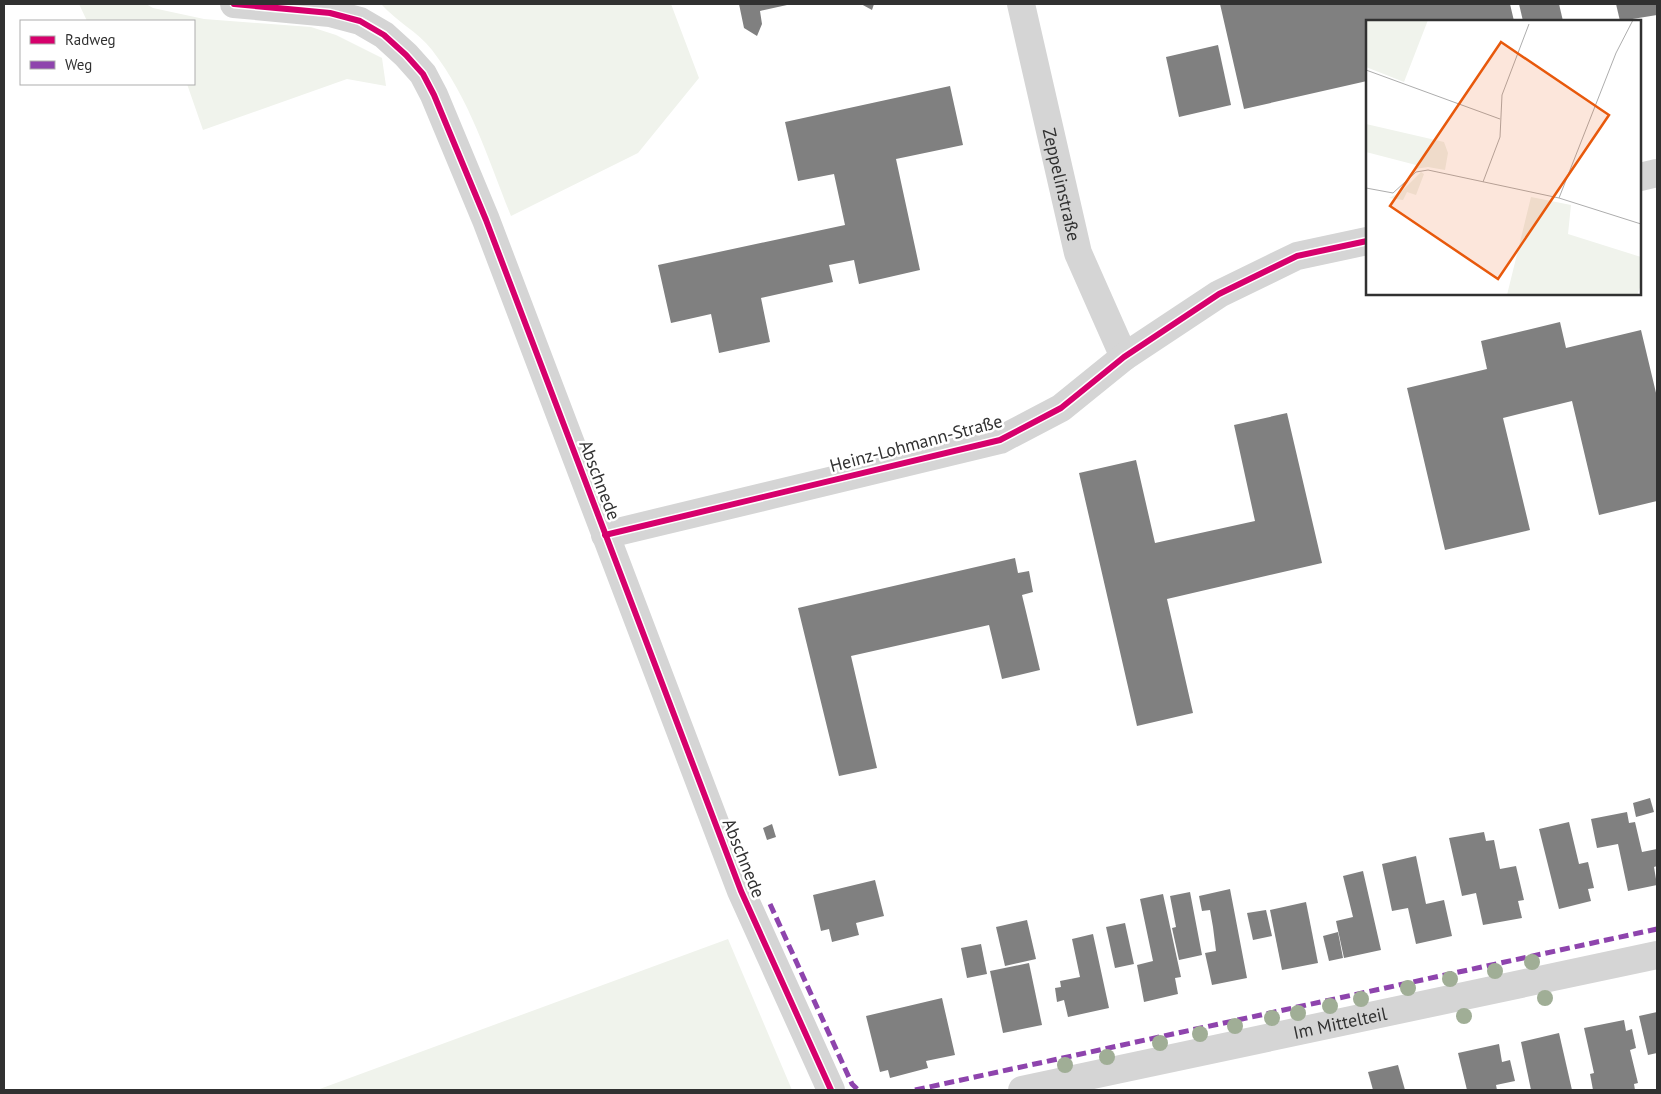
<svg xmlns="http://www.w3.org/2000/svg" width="1661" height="1094" font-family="'PT Sans',sans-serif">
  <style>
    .green { fill: #f0f3ec }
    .building { fill: #808080 }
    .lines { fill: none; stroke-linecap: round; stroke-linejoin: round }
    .minor { stroke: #d5d5d5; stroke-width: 28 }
    .quiet { stroke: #8e44ad; stroke-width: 5; stroke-dasharray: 10 5; stroke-linecap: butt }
    .cycleway-casing { stroke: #fff; stroke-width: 9 }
    .cycleway { stroke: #d6006c; stroke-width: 6 }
    .tree { fill: #a0ae96 }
    .labels { text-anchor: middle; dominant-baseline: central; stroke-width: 5; stroke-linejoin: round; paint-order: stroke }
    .street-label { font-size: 18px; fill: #313131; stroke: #fff }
    .inset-road { fill: none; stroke: #adadad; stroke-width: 1 }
    .view { fill: #e8590c; fill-opacity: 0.15; stroke: #e8590c; stroke-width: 2.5 }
    .inset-edge { fill: none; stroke: #313131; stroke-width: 2.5 }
  </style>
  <rect width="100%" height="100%" fill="#fff"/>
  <g class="green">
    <path d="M79 4H146L153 8 204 19 311 27 336 35 382 58 386 86 347 79 203 130 187 84H194V21H87Z"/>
    <path d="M381 4H671L699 78 638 153 511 216C488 159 470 99 432 50 417 31 397 22 381 4Z"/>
    <path d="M728 939 792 1090H317Z"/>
  </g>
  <g class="building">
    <path d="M739 4H787V5L760 11 762 24 757 36 744 28Z"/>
    <path d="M861 4H874L872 10Z"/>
    <path d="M1220 4H1510L1514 21H1367V81L1244 109Z"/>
    <path d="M1519 4H1559L1563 21H1523Z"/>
    <path d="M1616 4H1657V15L1620 21Z"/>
    <path d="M1218 45 1231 105 1179 117 1166 57Z"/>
    <path d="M950 86 963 145 896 159 920 270 859 284 854 260 829 265 833 282 761 298 770 342 719 353 711 314 671 323 658 265 845 225 834 174 798 181 785 122Z"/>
    <path d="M1560 322 1566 348 1641 330 1657 397V501L1599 515 1572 401 1503 418 1530 530 1445 550 1407 388 1487 369 1481 341Z"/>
    <path d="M1287 413 1322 563 1167 599 1193 713 1137 726 1079 473 1136 460 1155 543 1255 521 1234 425Z"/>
    <path d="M1015 558 1018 573 1029 571 1033 592 1022 595 1040 670 1002 679 989 625 851 656 877 768 839 776 798 608Z"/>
    <path d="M1650 798 1654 812 1636 817 1633 803Z"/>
    <path d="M1627 812 1629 823 1635 822 1642 852 1657 849V866L1654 867 1657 885 1628 891 1618 844 1597 848 1591 819Z"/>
    <path d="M1569 822 1579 864 1588 862 1594 888 1588 889 1591 901 1559 909 1539 829Z"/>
    <path d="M772 824 776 837 767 840 763 828Z"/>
    <path d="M1484 832 1486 841 1494 840 1500 869 1516 866 1524 900 1518 901 1522 918 1483 925 1476 893 1462 896 1449 838Z"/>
    <path d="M1416 856 1426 904 1444 900 1452 936 1416 944 1408 908 1392 911 1382 864Z"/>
    <path d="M1363 871 1381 950 1344 958 1336 921 1353 917 1343 876Z"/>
    <path d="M875 880 884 916 856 923 859 935 832 942 829 929 821 931 813 895Z"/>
    <path d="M1230 889 1247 978 1212 985 1205 953 1216 951 1213 927 1210 910 1202 911 1199 896Z"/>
    <path d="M1190 892 1202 955 1179 960 1172 928 1176 927 1170 896Z"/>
    <path d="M1163 894 1181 977 1175 978 1178 994 1144 1002 1137 965 1153 961 1140 899Z"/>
    <path d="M1306 902 1318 963 1282 970 1270 910Z"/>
    <path d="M1266 910 1272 936 1253 940 1247 913Z"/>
    <path d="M1027 920 1036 959 1005 966 996 927Z"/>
    <path d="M1125 923 1134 964 1115 968 1106 927Z"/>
    <path d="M1338 932 1343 958 1329 961 1323 936Z"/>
    <path d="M1093 934 1109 1008 1068 1017 1064 1000 1057 1002 1055 988 1061 987 1060 981 1080 977 1072 939Z"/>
    <path d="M981 944 987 974 967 978 961 948Z"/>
    <path d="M1029 963 1042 1025 1003 1033 990 971Z"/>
    <path d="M942 998 955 1055 926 1061 928 1068 890 1078 888 1070 880 1072 866 1016Z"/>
    <path d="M1657 1012V1053L1648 1055 1639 1016Z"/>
    <path d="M1624 1020 1626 1031 1632 1029 1636 1048 1630 1050 1638 1083 1634 1084 1635 1090H1593L1590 1074 1594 1073 1584 1028Z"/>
    <path d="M1559 1033 1572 1090H1531L1521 1042Z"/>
    <path d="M1499 1044 1502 1062 1510 1060 1515 1081 1496 1085 1497 1090H1467L1458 1053Z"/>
    <path d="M1398 1065 1405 1090H1373L1368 1072Z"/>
  </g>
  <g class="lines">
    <g class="minor">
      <path d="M234 4 330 13 360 21 384 35 406 55 423 74 434 95 486 220 741 891 831 1090"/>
      <path id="s1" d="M1021 4 1078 253 1124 357"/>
      <path d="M1640 177 1657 173"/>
      <path d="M605 535 1000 440 1061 408 1124 357 1219 294 1297 256 1367 241"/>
      <path id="s2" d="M1022 1090 1657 955"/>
    </g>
    <g class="quiet">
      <path d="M770 904 852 1084 858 1090"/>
      <path d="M915 1090 1657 929"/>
    </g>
    <g class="cycleway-casing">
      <g id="cycleway">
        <path d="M234 4 330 13 360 21 384 35 406 55 423 74 434 95 486 220 741 891 831 1090"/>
        <path d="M605 535 1000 440 1061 408 1124 357 1219 294 1297 256 1367 241"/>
      </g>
    </g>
    <use href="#cycleway" class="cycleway"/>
  </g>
  <g class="tree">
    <circle cx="1532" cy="962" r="8"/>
    <circle cx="1495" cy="971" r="8"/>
    <circle cx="1450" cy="979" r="8"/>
    <circle cx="1408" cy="988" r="8"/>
    <circle cx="1545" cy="998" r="8"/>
    <circle cx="1361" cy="999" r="8"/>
    <circle cx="1330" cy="1006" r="8"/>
    <circle cx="1298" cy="1013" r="8"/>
    <circle cx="1464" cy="1016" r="8"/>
    <circle cx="1272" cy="1018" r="8"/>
    <circle cx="1235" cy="1026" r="8"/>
    <circle cx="1200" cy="1034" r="8"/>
    <circle cx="1160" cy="1043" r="8"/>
    <circle cx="1107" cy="1057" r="8"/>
    <circle cx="1065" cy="1065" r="8"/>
  </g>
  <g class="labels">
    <g class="street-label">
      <text stroke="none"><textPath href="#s1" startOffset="185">Zeppelinstraße</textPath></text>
      <text transform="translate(916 443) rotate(-15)">Heinz-Lohmann-Straße</text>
      <text transform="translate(600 480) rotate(69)">Abschnede</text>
      <text transform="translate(744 858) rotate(68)">Abschnede</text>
      <text stroke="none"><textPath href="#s2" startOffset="325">Im Mittelteil</textPath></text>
    </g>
  </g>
  <g transform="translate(1366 20)">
    <rect width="275" height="275" fill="#fff"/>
    <path d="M0 0H62L38 62 0 47ZM0 104 78 122 82 133 79 150 62 147 49 149 50 145 0 132ZM55 152 58 154 50 175 41 172 37 180 23 178 35 172ZM165 177 205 185 202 214 275 237V265L271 275H141Z" fill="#f0f3ec"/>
    <path class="inset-road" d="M0 50 134 99M117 162 134 117 136 75 163 4M0 168 27 173 50 152 62 150 193 178 275 204M193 178 250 33 267 0"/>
    <path class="view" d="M135 22 243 95 132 259 24 186Z"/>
    <rect width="275" height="275" class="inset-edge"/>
  </g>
  <rect width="1661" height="1094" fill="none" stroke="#313131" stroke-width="10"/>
  <rect x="20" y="20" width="175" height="65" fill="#ffffff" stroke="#adadad"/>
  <rect x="30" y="36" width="25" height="8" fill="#d6006c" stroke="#adadad"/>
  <text x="65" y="45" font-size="15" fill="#313131">Radweg</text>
  <rect x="30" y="61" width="25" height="8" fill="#8e44ad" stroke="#adadad"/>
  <text x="65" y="70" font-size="15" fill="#313131">Weg</text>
</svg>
